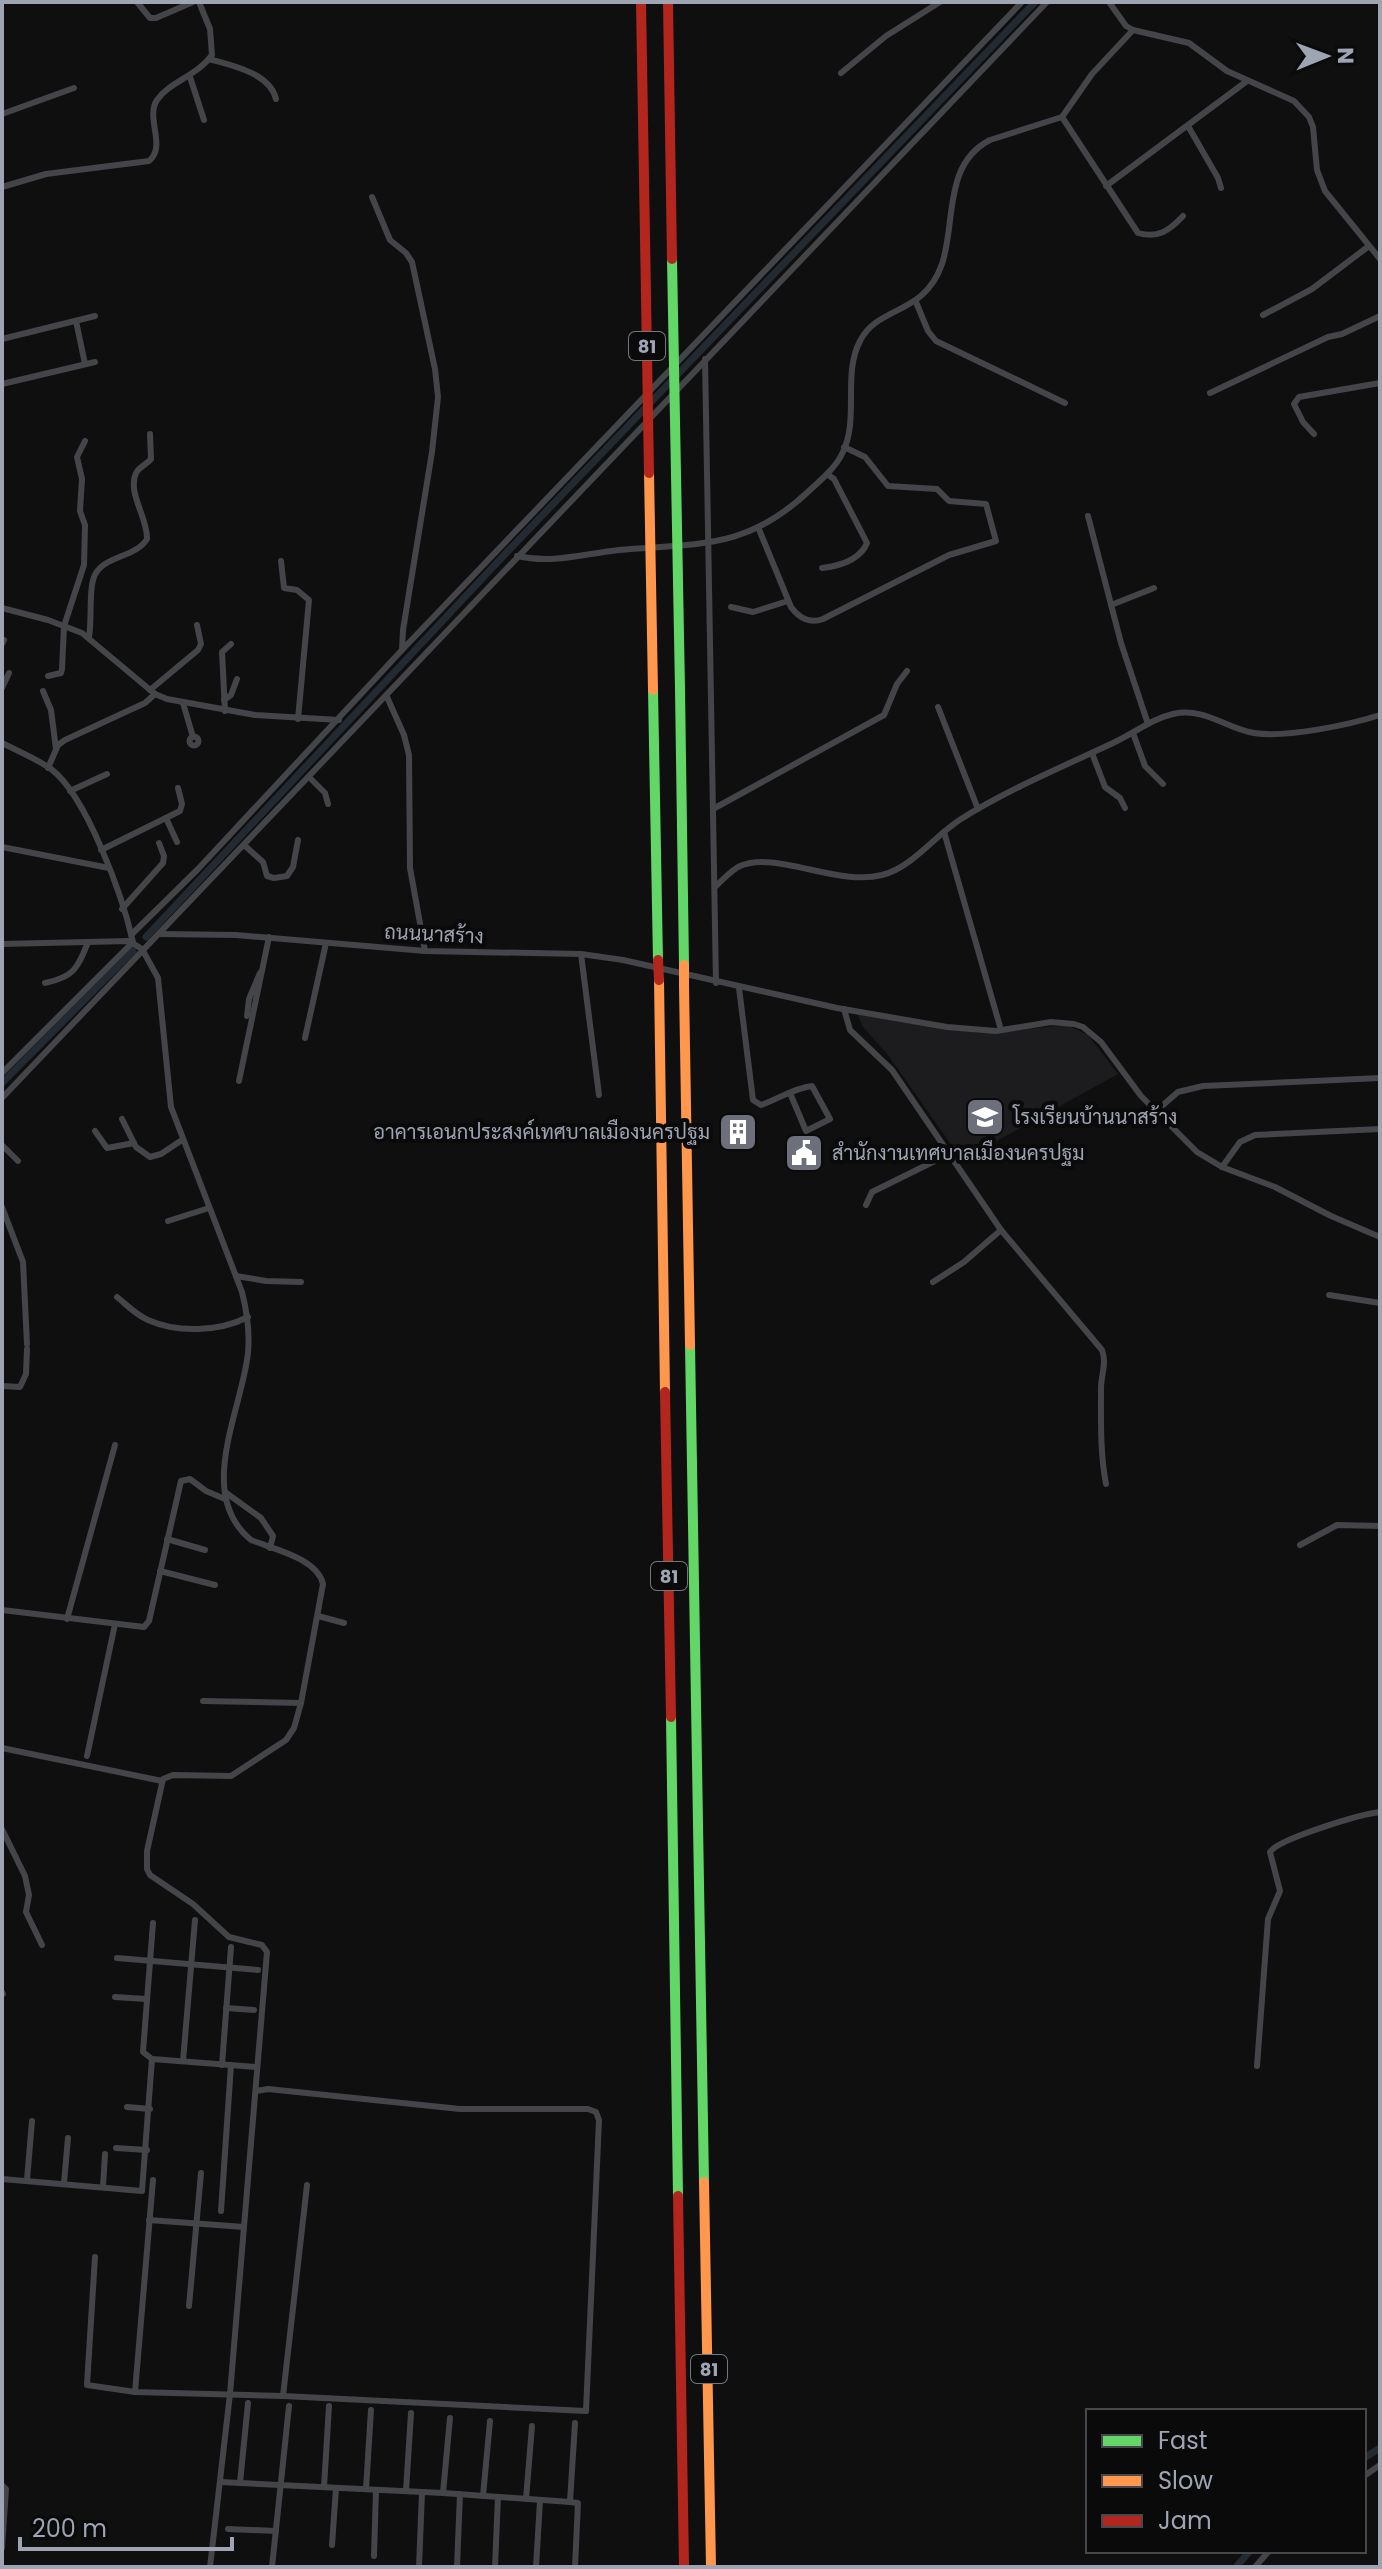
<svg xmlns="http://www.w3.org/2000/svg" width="1382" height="2569" font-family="Poppins,Sarabun,sans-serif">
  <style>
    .built { fill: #1c1c1f }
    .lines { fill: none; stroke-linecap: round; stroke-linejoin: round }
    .canal { stroke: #232a31; stroke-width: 7 }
    .street { stroke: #444549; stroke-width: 6 }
    .fast { stroke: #63d668; stroke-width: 10 }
    .slow { stroke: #ff974d; stroke-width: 10 }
    .jam { stroke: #b3261e; stroke-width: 10 }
    .fast-bridge { stroke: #63d668; stroke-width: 10 }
    .slow-bridge { stroke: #ff974d; stroke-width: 10 }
    .jam-bridge { stroke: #b3261e; stroke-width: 10 }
    .labels { text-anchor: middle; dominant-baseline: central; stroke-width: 8; stroke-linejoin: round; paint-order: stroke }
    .shield { fill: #0a0a0b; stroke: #727681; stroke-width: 2 }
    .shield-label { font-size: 18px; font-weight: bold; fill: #9fa4b3 }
    .street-label { font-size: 20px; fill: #9fa4b3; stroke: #0a0a0b }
    .poi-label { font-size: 20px; fill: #9fa4b3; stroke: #0a0a0b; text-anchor: start }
  </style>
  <rect width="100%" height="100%" fill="#0f0f10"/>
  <path class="built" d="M857 1013 981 1033 1067 1025 1088 1035 1118 1074 962 1160 888 1055 863 1027Z"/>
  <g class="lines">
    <g class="canal">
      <path d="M146 937 509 550 1035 2"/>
      <path d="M2 1083 133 951"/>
      <path d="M1364 2458 1380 2448"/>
      <path d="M1236 2567 1250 2551"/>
    </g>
    <g class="street">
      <path d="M137 2 150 18H156L193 2"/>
      <path d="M1109 2 1126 26 1133 30 1189 43 1227 71 1294 101 1309 117 1313 127 1317 170 1325 191 1380 259"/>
      <path d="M209 59C231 65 270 73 276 99"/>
      <path d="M841 73 886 36 940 2"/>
      <path d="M190 77 204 120"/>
      <path d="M2 114 74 88"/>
      <path d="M1062 117 1138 233C1158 239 1170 230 1183 216"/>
      <path d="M1188 126 1218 178 1221 188"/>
      <path d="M1106 186 1247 81"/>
      <path d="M2 187 46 174 149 161C167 146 145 118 157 100 169 82 197 76 212 55L210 29 199 2"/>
      <path d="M916 302 928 331 936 341 1065 403"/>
      <path d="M1263 315 1312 289 1369 246"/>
      <path d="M76 321 85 364"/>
      <path d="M2 339 95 316"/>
      <path d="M705 359 716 983"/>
      <path d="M2 384 95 362"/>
      <path d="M1210 393 1328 337 1342 334 1380 316"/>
      <path d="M1314 434 1303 422 1294 404 1299 397 1380 383"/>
      <path d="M1088 516 1121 643 1148 724"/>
      <path d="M758 527 791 607C799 618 810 624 823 619L949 555 996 541 986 504 949 501 937 489 888 486 865 457 844 447"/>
      <path d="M517 556C553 564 583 554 619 550 699 543 747 550 810 490 822 479 835 468 842 454 860 419 842 375 860 341 878 305 924 316 942 264 956 222 943 164 990 140L1062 117 1092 74 1133 30"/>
      <path d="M281 561 284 588 297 590 309 600 298 719"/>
      <path d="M822 568C839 566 860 560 867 543L834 479 827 474"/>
      <path d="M1111 605 1154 588"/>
      <path d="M731 607 753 612 788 601"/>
      <path d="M2 608 48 620 82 633 155 694 167 699 255 715 339 720"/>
      <path d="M89 637C92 620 89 594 93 580 99 555 135 559 147 539 148 518 127 493 136 473 139 467 146 465 151 459L150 434"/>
      <path d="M2 644 4 640"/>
      <path d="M402 650 1022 2"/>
      <path d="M48 676 61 673 62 669 64 626 84 565 85 525 80 511 82 479 77 457 85 441"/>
      <path d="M2 688 9 673"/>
      <path d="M150 690 198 650 201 644 197 625"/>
      <path d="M43 691 51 710 56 749"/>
      <path d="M387 697 404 735 409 755 410 868 425 951"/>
      <path d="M224 700 231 695 237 679"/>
      <path d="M183 703 193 737"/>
      <path d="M938 707 978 809"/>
      <path d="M225 711 222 652 231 644"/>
      <path d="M1133 733 1145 766 1163 784"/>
      <circle cx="194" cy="741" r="4.5"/>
      <path d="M2 743C18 751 37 759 51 769 87 796 123 898 133 942L2 1073"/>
      <path d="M1092 753 1105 787 1120 798 1125 808"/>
      <path d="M48 768 58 745 65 740 145 703 155 694"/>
      <path d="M309 777 325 793 328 804"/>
      <path d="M70 791 107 774"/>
      <path d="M713 809 884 715 897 684 907 671"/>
      <path d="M166 818 177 842"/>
      <path d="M944 832 1001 1030"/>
      <path d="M244 845 263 862 267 876 274 878 287 876 293 867 298 840"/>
      <path d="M2 847 109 868"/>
      <path d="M101 850 180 811 182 804 178 788"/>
      <path d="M715 887C722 880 730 872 738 867 774 849 837 887 882 875 913 867 934 836 961 819 1009 789 1062 767 1113 743 1133 734 1151 719 1173 714 1205 707 1225 728 1254 733 1286 738 1349 725 1380 715"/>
      <path d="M122 909 163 863 164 856 159 843"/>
      <path d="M159 934 236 935 425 951 581 954 623 960 837 1008 947 1027 996 1031 1051 1022 1074 1024 1083 1027 1101 1042 1141 1096 1197 1152 1222 1167 1275 1187 1331 1216 1380 1237"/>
      <path d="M131 935 198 869 402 650 403 630 432 452 438 397 435 369 412 262 406 253 390 240 372 197"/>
      <path d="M2 944 129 941 142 949 158 978 171 1107 242 1292C247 1312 250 1332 248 1353 242 1410 195 1494 251 1540 273 1549 317 1558 323 1584L301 1703 294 1728 286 1740 231 1776 173 1775 163 1779 147 1851V1869L150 1875 193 1904 229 1937 262 1945 267 1952 230 2394 210 2567"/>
      <path d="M581 954 599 1095"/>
      <path d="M45 983C74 977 77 969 88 942"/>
      <path d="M739 988 753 1100 761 1105C778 1099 794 1088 812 1086L830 1119 806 1131 790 1093"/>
      <path d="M844 1009 850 1030 892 1070 1001 1230 1102 1350C1107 1363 1101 1375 1101 1388 1101 1420 1100 1453 1106 1484"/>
      <path d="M247 1016 249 999 260 973"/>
      <path d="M305 1038 326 943"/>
      <path d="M239 1081 269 937"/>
      <path d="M2 1098 1047 2"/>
      <path d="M1155 1112 1178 1092 1203 1086 1380 1078"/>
      <path d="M122 1119 136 1147 150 1157 161 1154 182 1140"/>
      <path d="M95 1131 107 1148 134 1143"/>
      <path d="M2 1145 18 1161"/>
      <path d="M1222 1167 1240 1142 1255 1135 1380 1129"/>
      <path d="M866 1205 872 1192 949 1154"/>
      <path d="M2 1207 23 1262 27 1344"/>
      <path d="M168 1221 209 1208"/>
      <path d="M236 1276 266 1281 301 1282"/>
      <path d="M933 1282 964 1262 1001 1230"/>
      <path d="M1329 1295 1380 1303"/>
      <path d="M117 1297C127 1305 136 1315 148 1320 177 1333 219 1332 248 1317"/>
      <path d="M2 1386 20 1387 26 1374 27 1349"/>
      <path d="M225 1492 261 1518 273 1536 270 1548"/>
      <path d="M167 1539 205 1550"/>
      <path d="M1300 1545 1337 1525 1380 1526"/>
      <path d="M160 1571 215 1585"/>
      <path d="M2 1610 144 1627 149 1621 181 1481 190 1479 206 1491 225 1499"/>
      <path d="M318 1616 344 1623"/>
      <path d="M67 1619 115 1445"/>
      <path d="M203 1701 301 1703"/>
      <path d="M2 1748 162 1781"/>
      <path d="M87 1756 115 1624"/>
      <path d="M2 1829 25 1876 29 1895 26 1912 42 1945"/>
      <path d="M153 1923 143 2052 152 2059 257 2067"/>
      <path d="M117 1958 258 1970"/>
      <path d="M2 1992 3 1994"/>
      <path d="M115 1997 146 1999"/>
      <path d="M226 2008 254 2010"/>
      <path d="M183 2061 195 1920"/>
      <path d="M222 2065 231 1947"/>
      <path d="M1257 2066 1268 1919 1280 1891 1270 1852C1278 1839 1361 1814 1380 1812"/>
      <path d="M256 2091 268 2089 460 2109H588L596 2112 599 2120 586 2411 283 2396"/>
      <path d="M127 2107 150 2109"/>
      <path d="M116 2148 147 2150"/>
      <path d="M2 2179 142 2191 152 2059"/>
      <path d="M27 2180 32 2121"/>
      <path d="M64 2183 68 2138"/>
      <path d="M103 2186 105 2154"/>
      <path d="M221 2211 231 2065"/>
      <path d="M149 2220 244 2227"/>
      <path d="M95 2257 87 2385 135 2392 283 2396 307 2185"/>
      <path d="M189 2306 201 2173"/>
      <path d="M135 2392 153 2180"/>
      <path d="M1364 2476 1380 2465"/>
      <path d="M220 2482 443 2493 570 2502 575 2423"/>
      <path d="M240 2483 248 2403"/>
      <path d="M2 2485 6 2489 2 2548"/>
      <path d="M324 2487 329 2406"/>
      <path d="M366 2489 371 2410"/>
      <path d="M406 2491 411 2413"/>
      <path d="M443 2493 450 2418"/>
      <path d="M483 2496 490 2421"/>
      <path d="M526 2499 532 2426"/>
      <path d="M570 2502 578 2503 575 2567"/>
      <path d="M228 2529 276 2531"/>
      <path d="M332 2545 336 2488"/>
      <path d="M374 2556 376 2490"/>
      <path d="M272 2567 289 2406"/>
      <path d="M419 2567 422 2492"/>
      <path d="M457 2567 460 2494"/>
      <path d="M495 2567 498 2497"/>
      <path d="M536 2567 540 2501"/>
      <path d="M1255 2567 1269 2551"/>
    </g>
    <g class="fast">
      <path d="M680 689 684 965"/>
      <path d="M653 690 658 960"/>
      <path d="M690 1345 704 2182"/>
      <path d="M671 1717 678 2196"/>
    </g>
    <g class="slow">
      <path d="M659 980 665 1392"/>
      <path d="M684 986 690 1345"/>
      <path d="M704 2182 711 2567"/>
    </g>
    <g class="jam">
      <path d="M665 1392 671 1717"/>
      <path d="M678 2196 684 2567"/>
    </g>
    <path class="fast-bridge" d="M672 259 680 689"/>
    <g class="slow-bridge">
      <path d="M649 473 653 690"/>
      <path d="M684 965V986"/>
    </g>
    <g class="jam-bridge">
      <path d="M641 2 649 473"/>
      <path d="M668 2 672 259"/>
      <path d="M658 960 659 980"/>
    </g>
  </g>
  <defs>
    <g id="school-square" transform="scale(2)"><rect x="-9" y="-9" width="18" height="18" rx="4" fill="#6d707a" stroke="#0a0a0b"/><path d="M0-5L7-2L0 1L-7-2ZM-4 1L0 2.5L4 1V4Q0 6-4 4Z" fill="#fff"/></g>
    <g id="building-square" transform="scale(2)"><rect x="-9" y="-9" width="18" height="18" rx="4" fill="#6d707a" stroke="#0a0a0b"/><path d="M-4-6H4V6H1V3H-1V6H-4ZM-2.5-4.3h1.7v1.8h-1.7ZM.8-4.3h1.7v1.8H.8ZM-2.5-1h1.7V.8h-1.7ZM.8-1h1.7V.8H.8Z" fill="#fff"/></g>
    <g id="civic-square" transform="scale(2)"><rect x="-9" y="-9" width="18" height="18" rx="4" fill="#6d707a" stroke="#0a0a0b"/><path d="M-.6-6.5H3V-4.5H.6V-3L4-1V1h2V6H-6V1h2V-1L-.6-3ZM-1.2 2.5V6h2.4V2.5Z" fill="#fff"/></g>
  </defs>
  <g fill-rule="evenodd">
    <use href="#school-square" x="985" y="1117"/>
    <use href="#building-square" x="738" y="1132"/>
    <use href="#civic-square" x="804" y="1153"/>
  </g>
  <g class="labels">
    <g class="shield">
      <rect x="629" y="332" width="36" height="28" rx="6"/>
      <rect x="651" y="1562" width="36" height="28" rx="6"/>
      <rect x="691" y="2355" width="36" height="28" rx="6"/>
    </g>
    <g class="shield-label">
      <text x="647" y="346">81</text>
      <text x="669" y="1576">81</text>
      <text x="709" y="2369">81</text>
    </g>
    <g class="street-label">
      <text transform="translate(434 934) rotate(3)">ถนนนาสร้าง</text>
    </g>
    <g class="poi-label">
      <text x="1013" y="1117">โรงเรียนบ้านนาสร้าง</text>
      <text x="710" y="1132" text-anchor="end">อาคารเอนกประสงค์เทศบาลเมืองนครปฐม</text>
      <text x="832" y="1153">สำนักงานเทศบาลเมืองนครปฐม</text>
    </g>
  </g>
  <rect width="1382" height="2569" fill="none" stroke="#9fa4b3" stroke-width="8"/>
  <rect x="1086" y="2409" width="280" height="144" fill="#0a0a0b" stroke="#46484e" stroke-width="2"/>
  <rect x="1102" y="2435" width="40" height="12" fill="#63d668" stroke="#46484e" stroke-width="2"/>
  <text x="1158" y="2449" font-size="24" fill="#9fa4b3">Fast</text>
  <rect x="1102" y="2475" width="40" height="12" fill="#ff974d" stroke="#46484e" stroke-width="2"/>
  <text x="1158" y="2489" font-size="24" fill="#9fa4b3">Slow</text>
  <rect x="1102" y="2515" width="40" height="12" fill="#b3261e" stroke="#46484e" stroke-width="2"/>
  <text x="1158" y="2529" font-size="24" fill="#9fa4b3">Jam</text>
  <g transform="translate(1326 56) rotate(89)" stroke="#0a0a0b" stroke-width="6" paint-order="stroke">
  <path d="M0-6L14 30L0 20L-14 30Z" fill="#9fa4b3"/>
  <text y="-12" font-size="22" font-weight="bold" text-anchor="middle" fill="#9fa4b3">N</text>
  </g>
  <path d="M20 2537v12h212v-12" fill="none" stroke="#9fa4b3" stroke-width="4"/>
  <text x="32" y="2537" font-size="24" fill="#9fa4b3" stroke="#0a0a0b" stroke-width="6" paint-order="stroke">200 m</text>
</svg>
